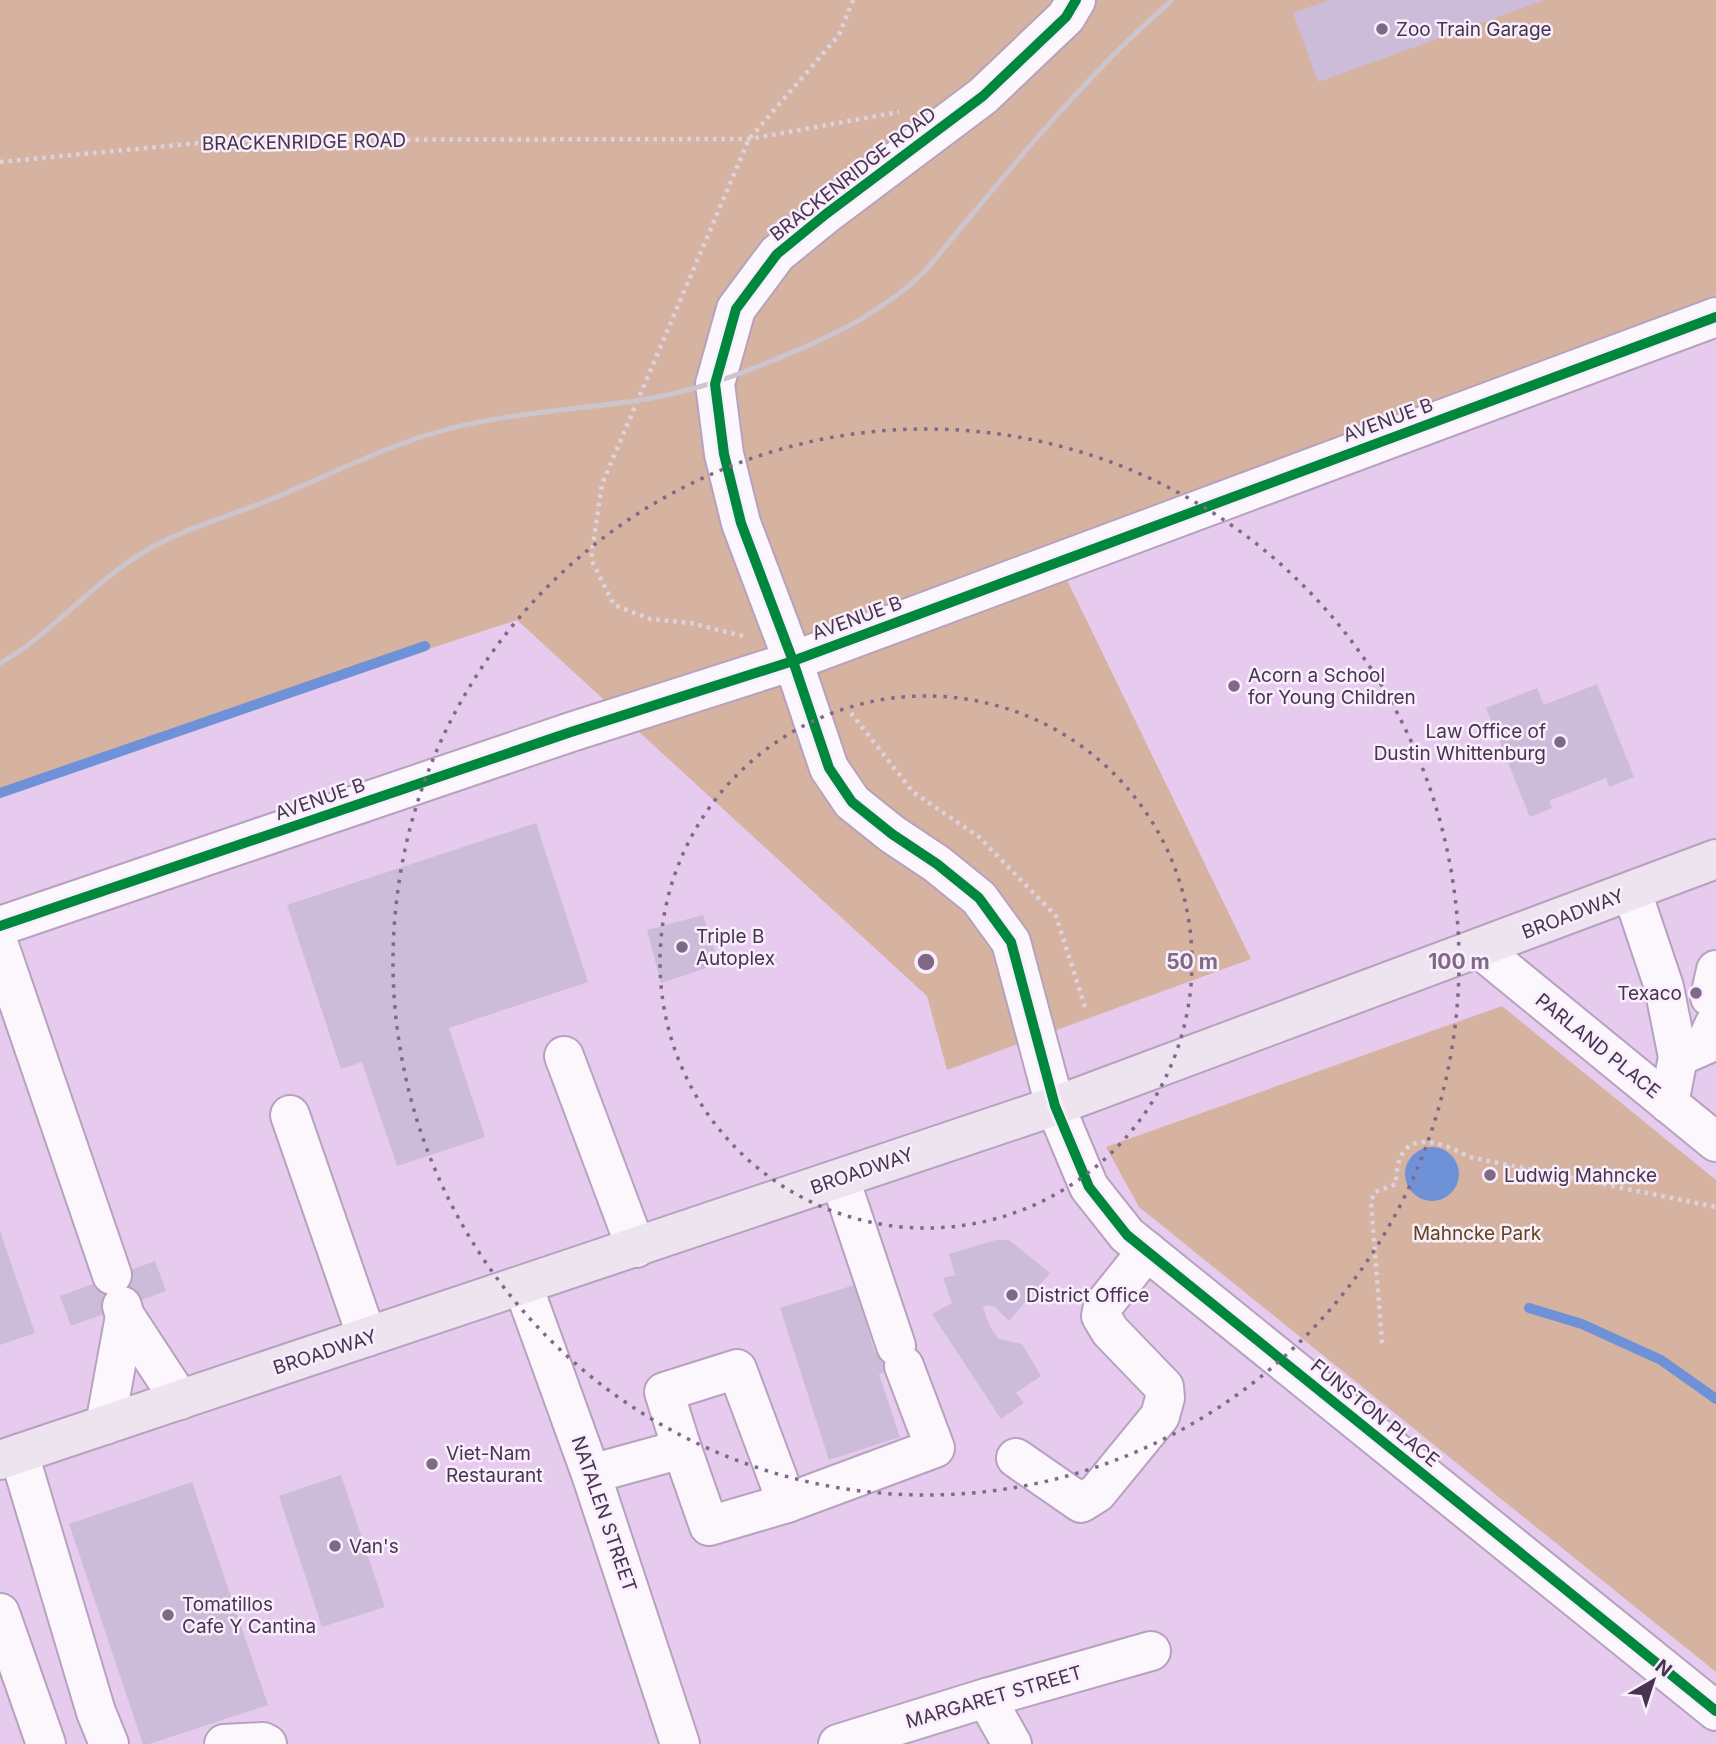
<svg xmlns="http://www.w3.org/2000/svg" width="1716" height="1744" font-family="Inter,sans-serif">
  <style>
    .green { fill: #d6b3a0 }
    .water { fill: #6e91d7 }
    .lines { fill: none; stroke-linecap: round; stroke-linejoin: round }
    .stream { stroke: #6e91d7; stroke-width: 10 }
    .building { fill: #ccbcda }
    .minor-casing { stroke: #b7a2be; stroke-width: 42 }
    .major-casing { stroke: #b7a1be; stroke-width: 42 }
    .path { stroke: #dbd3dd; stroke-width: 4.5; stroke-dasharray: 3.5 5; stroke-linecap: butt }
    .minor { stroke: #fbf7fd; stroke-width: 38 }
    .major { stroke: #ede4f0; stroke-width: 38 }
    .rail { stroke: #ccc4ce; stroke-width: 5 }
    .cycleway-casing { stroke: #f8eefc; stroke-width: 15 }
    .cycleway { stroke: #00873e; stroke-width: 10 }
    .ring { fill: none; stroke: #7f6987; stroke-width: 3.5; stroke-dasharray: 3.5 7 }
    .poi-dot { fill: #7f6987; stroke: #f8eefc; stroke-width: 2.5 }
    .labels { text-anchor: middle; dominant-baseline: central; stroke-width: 5; stroke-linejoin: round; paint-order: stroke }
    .poi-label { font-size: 19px; fill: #48344f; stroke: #f8eefc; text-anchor: start }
    .street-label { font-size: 19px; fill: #48344f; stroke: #f8eefc }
    .park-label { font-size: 19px; fill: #604518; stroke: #f8eefc }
    .centre { fill: #7f6987; stroke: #f8eefc; stroke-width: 3.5 }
    .ring-label { font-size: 21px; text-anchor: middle; font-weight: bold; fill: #7f6987; stroke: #f8eefc; stroke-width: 5; stroke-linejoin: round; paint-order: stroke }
  </style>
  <rect width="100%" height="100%" fill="#e6cbef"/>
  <g class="green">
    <path d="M0 0H1716V295L1052 549 1251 959 947 1070 927 996 517 620 0 790Z"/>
    <path d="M1502 1006 1716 1180V1672L1139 1207 1106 1147Z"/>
  </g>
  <circle class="water" cx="1432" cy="1174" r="27"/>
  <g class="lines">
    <g class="stream">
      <path d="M0 793 425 646"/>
      <path d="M1529 1308 1582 1324 1661 1360 1716 1399"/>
    </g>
  </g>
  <g class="building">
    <path d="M1329 0H1545L1318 82 1293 13Z"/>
    <path d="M1597 684 1634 777 1609 787 1606 778 1549 801 1552 808 1530 817 1486 708 1537 688 1544 705Z"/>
    <path d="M536 823 588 982 449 1028 485 1137 397 1166 362 1062 341 1069 287 905Z"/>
    <path d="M703 915 719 964 661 983 647 930Z"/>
    <path d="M0 1231 35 1333 0 1345Z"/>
    <path d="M996 1240H1009L1050 1273 1009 1321 995 1307 987 1305 983 1307 990 1327 999 1339 1022 1344 1041 1376 1016 1393 1024 1403 1001 1419 932 1314 952 1303 943 1278 955 1275 949 1254Z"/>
    <path d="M155 1261 166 1291 71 1326 60 1296Z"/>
    <path d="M854 1285 875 1353 907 1343 914 1363 879 1374 900 1437 829 1460 780 1308Z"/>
    <path d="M341 1475 385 1607 322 1627 279 1496Z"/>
    <path d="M192 1482 268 1705 149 1744H143L69 1524Z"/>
  </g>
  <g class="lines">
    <g class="minor-casing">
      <g id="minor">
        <path d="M1076 0 1066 17 983 96 826 214 777 254 736 309 715 384 724 454 741 523 793 661 829 768 852 802 892 834 937 864 979 898 1011 942 1055 1106 1089 1187 1127 1235 1716 1711"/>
        <path d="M1632 892 1664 987 1678 1057 1669 1104"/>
        <path d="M0 926 571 732 793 661 1716 317"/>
        <path d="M0 948 112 1275"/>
        <path d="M1480 949 1716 1142"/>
        <path d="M1710 997 1716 970"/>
        <path d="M564 1056 636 1248"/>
        <path d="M1678 1057 1705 1045 1714 1025"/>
        <path d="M290 1115 367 1337"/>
        <path d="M840 1179 896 1346"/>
        <path d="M523 1286 591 1474 680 1744"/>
        <path d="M122 1306 125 1316 180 1400"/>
        <path d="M105 1425 125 1316"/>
        <path d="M682 1449 709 1526 787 1503 935 1448 904 1366"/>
        <path d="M19 1454 96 1712 109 1744"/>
        <path d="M1016 1458 1081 1503 1097 1493 1160 1416 1165 1398 1164 1387 1110 1331 1101 1316 1103 1306 1147 1251"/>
        <path d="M591 1474 682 1449 664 1392 737 1369 787 1503"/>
        <path d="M0 1613 46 1744"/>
        <path d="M986 1698 1012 1744"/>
        <path d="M224 1744 263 1742 267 1744"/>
        <path d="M838 1744 986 1698 1151 1651"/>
      </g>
    </g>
    <g class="major-casing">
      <path id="major" d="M0 1460 1055 1106 1716 859"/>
    </g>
    <g class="path">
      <path d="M0 162 230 140 749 139 899 112"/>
      <path d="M743 636 691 623 650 619 614 605 591 559 602 484 749 139 839 35 853 0"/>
      <path d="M851 713 913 792 979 837 1056 916 1085 1007"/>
      <path d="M1382 1343 1371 1201 1375 1192 1396 1184C1396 1129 1433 1137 1469 1157L1716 1207"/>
    </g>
    <use href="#minor" class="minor"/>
    <use href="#major" class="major"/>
    <path class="rail" d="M0 663C52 634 91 584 142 553 180 530 224 518 264 502 310 484 354 461 401 444 475 415 557 412 634 401 688 393 732 378 781 357 835 335 883 312 925 271 1004 177 1079 81 1172 0"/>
    <g class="cycleway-casing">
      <g id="cycleway">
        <path d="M1076 0 1066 17 983 96 826 214 777 254 736 309 715 384 724 454 741 523 793 661 829 768 852 802 892 834 937 864 979 898 1011 942 1055 1106 1089 1187 1127 1235 1716 1711"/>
        <path d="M0 926 571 732 793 661 1716 317"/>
      </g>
    </g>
    <use href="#cycleway" class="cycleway"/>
  </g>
  <g class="ring">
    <circle cx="926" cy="962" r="266"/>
    <circle cx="926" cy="962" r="533"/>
  </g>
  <g class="poi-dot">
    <circle cx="1382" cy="29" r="7"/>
    <circle cx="1234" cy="686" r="7"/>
    <circle cx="1560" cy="742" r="7"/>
    <circle cx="682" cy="947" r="7"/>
    <circle cx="1696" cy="993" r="7"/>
    <circle cx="1490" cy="1175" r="7"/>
    <circle cx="1012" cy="1295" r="7"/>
    <circle cx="432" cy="1464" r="7"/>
    <circle cx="335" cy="1546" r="7"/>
    <circle cx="168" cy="1615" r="7"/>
  </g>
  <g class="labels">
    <g class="poi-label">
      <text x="1396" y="29">Zoo Train Garage</text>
      <text x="1248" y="675">Acorn a School<tspan x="1248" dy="22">for Young Children</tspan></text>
      <text x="1546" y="731" text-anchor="end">Law Office of<tspan x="1546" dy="22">Dustin Whittenburg</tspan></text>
      <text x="696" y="936">Triple B<tspan x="696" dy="22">Autoplex</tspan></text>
      <text x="1682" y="993" text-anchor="end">Texaco</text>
      <text x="1504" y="1175">Ludwig Mahncke</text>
      <text x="1026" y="1295">District Office</text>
      <text x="446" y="1453">Viet-Nam<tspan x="446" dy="22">Restaurant</tspan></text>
      <text x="349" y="1546">Van's</text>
      <text x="182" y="1604">Tomatillos<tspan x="182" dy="22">Cafe Y Cantina</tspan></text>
    </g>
    <g class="street-label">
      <text transform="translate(304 142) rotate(-1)">BRACKENRIDGE ROAD</text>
      <text transform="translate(853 174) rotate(-38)">BRACKENRIDGE ROAD</text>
      <text transform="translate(1388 420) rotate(-20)">AVENUE B</text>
      <text transform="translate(857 618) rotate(-20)">AVENUE B</text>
      <text transform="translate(320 799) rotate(-19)">AVENUE B</text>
      <text transform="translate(1573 914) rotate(-21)">BROADWAY</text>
      <text transform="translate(1598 1046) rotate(39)">PARLAND PLACE</text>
      <text transform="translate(862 1171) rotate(-19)">BROADWAY</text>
      <text transform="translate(325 1352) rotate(-18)">BROADWAY</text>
      <text transform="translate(1375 1413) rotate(39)">FUNSTON PLACE</text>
      <text transform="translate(604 1514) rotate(71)">NATALEN STREET</text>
      <text transform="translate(994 1697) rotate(-16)">MARGARET STREET</text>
    </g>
    <g class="park-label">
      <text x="1477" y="1233">Mahncke Park</text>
    </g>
  </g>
  <circle cx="926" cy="962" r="10" class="centre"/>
  <g class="ring-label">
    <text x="1192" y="969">50 m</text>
    <text x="1459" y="969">100 m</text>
  </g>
  <g transform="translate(1653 1681) rotate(39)" stroke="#f8eefc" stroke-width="5" paint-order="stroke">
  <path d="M0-5L12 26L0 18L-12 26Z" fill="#48344f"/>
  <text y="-10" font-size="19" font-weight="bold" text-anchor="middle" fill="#48344f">N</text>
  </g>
</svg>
